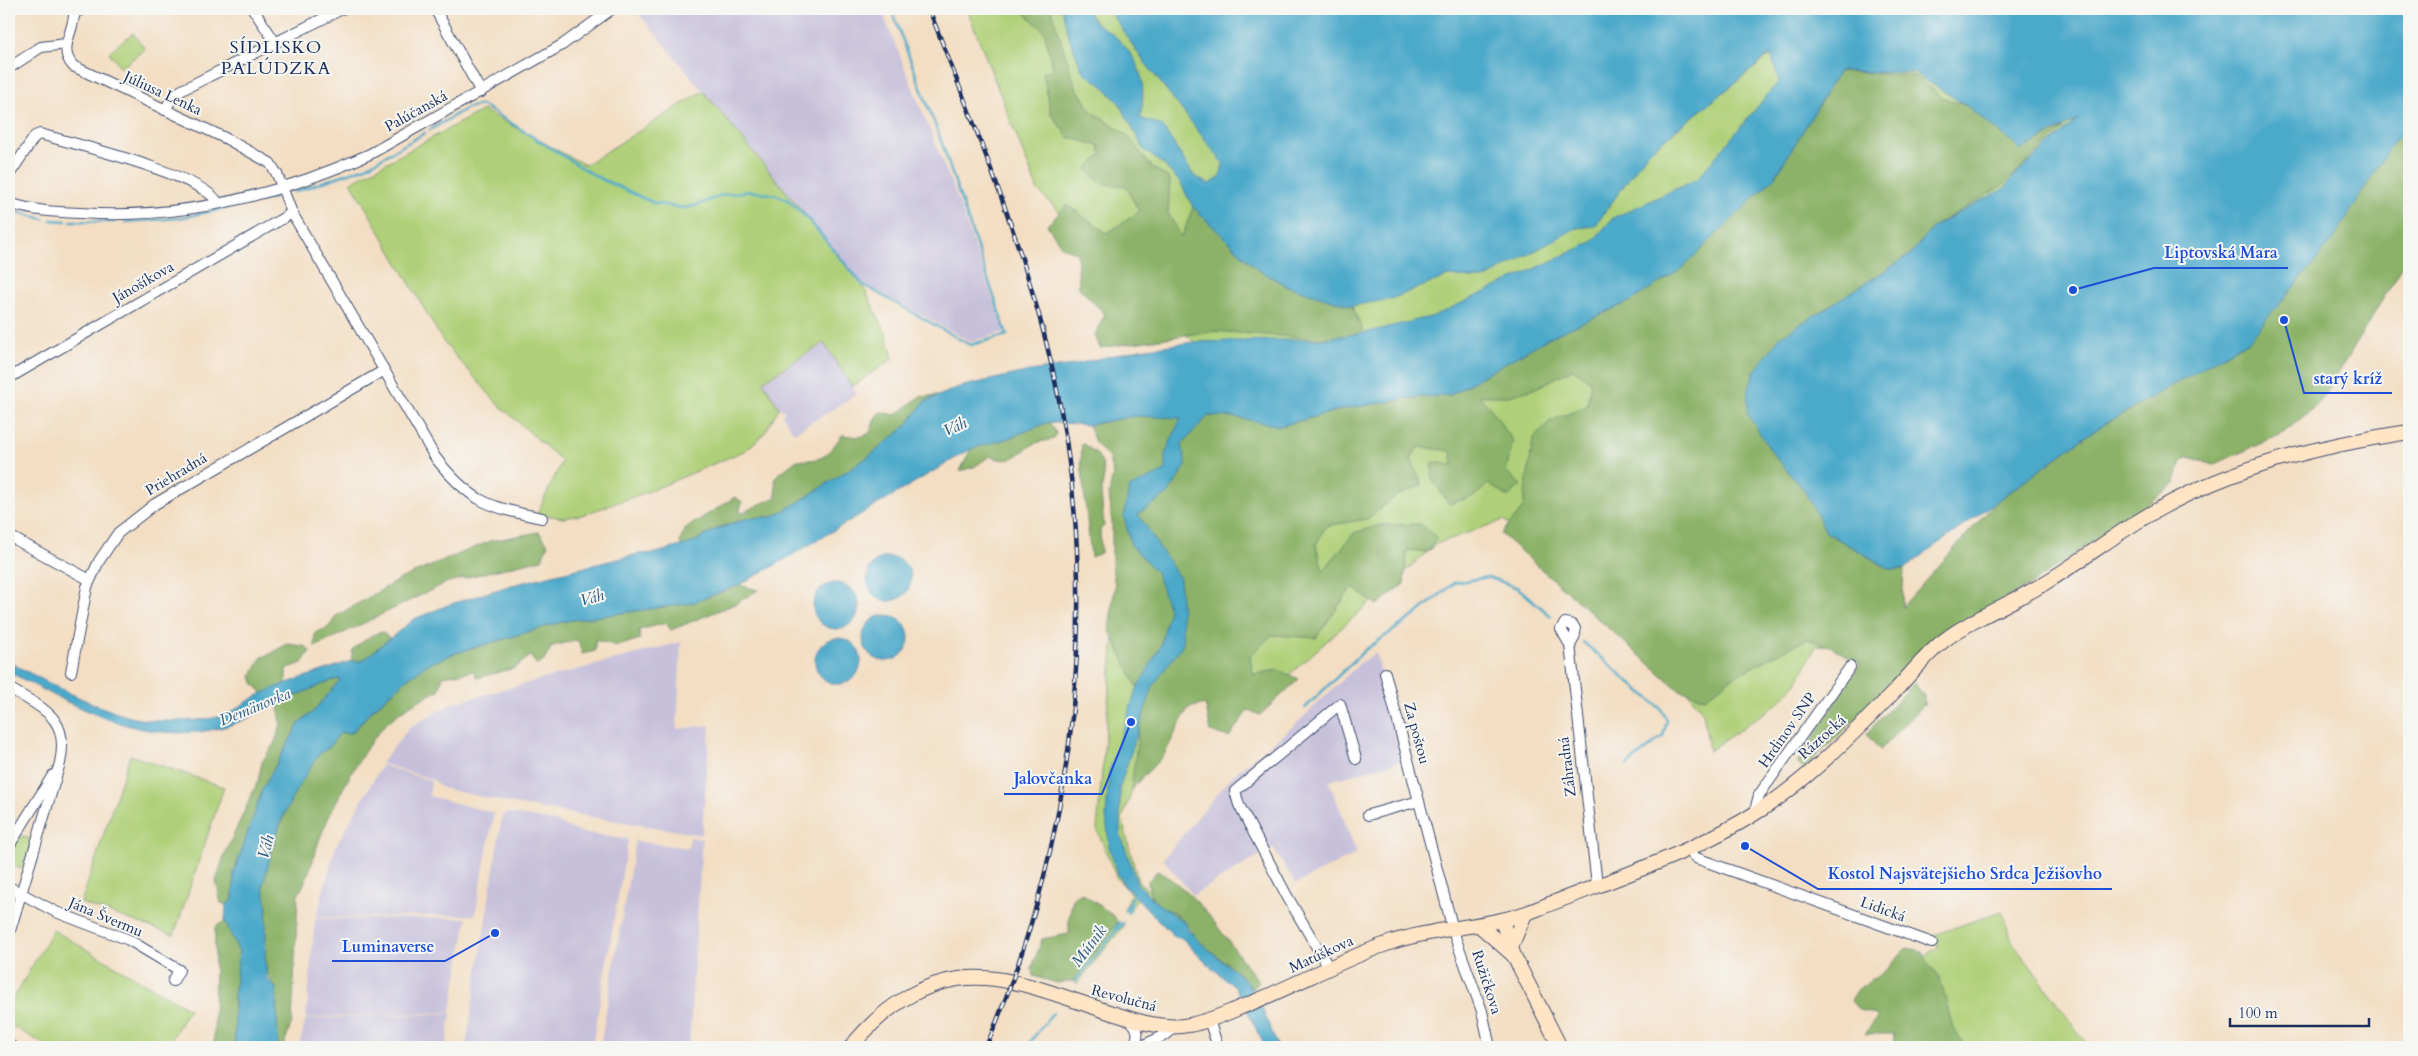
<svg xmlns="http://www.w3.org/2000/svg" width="2418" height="1056" font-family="Cardo,serif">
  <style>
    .industrial { fill: #c6c0da }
    .green { fill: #afd078; stroke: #65806b }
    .forest { fill: #8bb268; stroke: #537063 }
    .water { fill: #4ba9ca; stroke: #336c94 }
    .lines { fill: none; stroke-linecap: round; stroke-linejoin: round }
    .stream { stroke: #4ba9ca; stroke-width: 2.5 }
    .street-casing { stroke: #3b496d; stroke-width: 12 }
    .secondary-casing { stroke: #3b496d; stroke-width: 16 }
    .street { stroke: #fff; stroke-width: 10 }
    .secondary { stroke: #ffe4c6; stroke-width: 14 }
    .rail-casing { stroke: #1b2f5e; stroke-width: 4.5 }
    .rail { stroke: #f6f6f2; stroke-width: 2.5; stroke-dasharray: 8; stroke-linecap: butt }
    .labels { text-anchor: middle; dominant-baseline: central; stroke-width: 4; stroke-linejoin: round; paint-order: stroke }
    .street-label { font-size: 15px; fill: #1b2f5e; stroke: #f6f6f2 }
    .water-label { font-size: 16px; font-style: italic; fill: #2c5a84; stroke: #f6f6f2 }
    .quarter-label { font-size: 18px; letter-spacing: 1px; fill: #1b2f5e; stroke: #f6f6f2 }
    .leader { fill: none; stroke: #1d4ed8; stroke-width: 2 }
    .callout-dot { fill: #1d4ed8; stroke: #f6f6f2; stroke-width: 2 }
    .callout-label { font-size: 16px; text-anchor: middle; font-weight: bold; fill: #1d4ed8; stroke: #f6f6f2; stroke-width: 4; stroke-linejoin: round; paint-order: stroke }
  </style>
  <rect width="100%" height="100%" fill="#f6f6f2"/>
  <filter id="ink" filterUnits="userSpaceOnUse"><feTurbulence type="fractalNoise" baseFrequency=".02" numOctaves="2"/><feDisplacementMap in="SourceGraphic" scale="10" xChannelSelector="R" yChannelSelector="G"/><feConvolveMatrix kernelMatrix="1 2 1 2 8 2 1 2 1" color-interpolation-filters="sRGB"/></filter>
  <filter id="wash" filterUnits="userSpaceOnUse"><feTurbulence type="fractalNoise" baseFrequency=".0096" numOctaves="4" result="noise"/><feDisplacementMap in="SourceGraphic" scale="20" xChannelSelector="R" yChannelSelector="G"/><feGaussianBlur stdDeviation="1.12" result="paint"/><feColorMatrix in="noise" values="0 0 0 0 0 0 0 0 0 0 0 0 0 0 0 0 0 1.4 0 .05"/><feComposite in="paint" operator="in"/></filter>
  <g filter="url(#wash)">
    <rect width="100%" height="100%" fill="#f3dec3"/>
    <g class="industrial">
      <path d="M635 9H881L958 200 1004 332 971 342 861 282Z"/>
      <path d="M825 343 857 394 794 433 782 415 785 411 779 408 763 382Z"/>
      <path d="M681 642 677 729 710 725 702 835 508 803 442 788 433 780 381 763 410 727 453 703Z"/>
      <path d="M1376 653 1403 761 1329 781 1357 853 1296 884 1273 848 1193 895 1163 859 1233 775 1297 723 1360 663Z"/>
      <path d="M382 765 431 781 429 796 494 813 475 915 316 918 335 848Z"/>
      <path d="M507 813 554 821 579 832 628 839 592 1047H466L502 816Z"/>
      <path d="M690 837 702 839 689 1047H600L635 841 688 848Z"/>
      <path d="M467 918 451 1012 306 1018 315 919Z"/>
      <path d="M451 1013 446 1047H299L306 1019Z"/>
    </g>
    <g class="green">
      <path d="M967 9H1062L1068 34 1083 72 1102 85 1120 104 1144 150 1163 164 1180 182 1193 207 1391 299 1448 276 1484 279 1576 228 1595 226 1647 153 1772 54 1839 71 1914 73 1967 106 2080 117 2015 175 2005 188 1933 227 1850 643 1816 646 1798 681 1778 703 1709 751 1703 712 1677 679 1504 520 1436 544 1255 705 1187 675 1145 753 1122 819 1138 881 1185 923 1175 937 1137 898 1129 912 1124 910 1131 894 1116 877 1097 829 1121 556 1194 342 1038 191Z"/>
      <path d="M1089 9H1108L1140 56 1224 163 1220 178 1209 184 1194 176 1162 126 1140 118 1143 98 1114 36 1097 24 1089 13Z"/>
      <path d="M133 33 145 49 121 68 109 52Z"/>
      <path d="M703 91 861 282 886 333 893 358 852 387 824 343 763 381 779 408 764 434 746 450 650 491 582 515 564 518 537 514 562 461 499 405 444 343 351 182 483 110 585 165Z"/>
      <path d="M130 755 224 787 174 935 81 903Z"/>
      <path d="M22 836 29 838 32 843 29 854 20 869 9 862C9 853 14 841 22 836Z"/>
      <path d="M2002 911 2012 941 2089 1047H1950L1924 956 1938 947 1936 934Z"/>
      <path d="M1117 923 1124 925 1077 984 1076 981H1073Z"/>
      <path d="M53 930 189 1009 167 1047H49L9 1024V1006Z"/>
    </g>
    <g class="forest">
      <path d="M1020 9H1051L1075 85 1091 111 1127 135 1151 166 1170 179 1168 213 1182 237 1193 207 1257 269 1287 286 1352 306 1364 333 1320 339 1212 331 1100 348 1095 335 1105 314 1079 288 1077 253 1062 247 1047 225 1067 205 1107 233 1139 212 1126 186 1102 184 1086 169 1101 155 1099 146 1068 137 1051 114 1043 73 1053 69 1044 31Z"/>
      <path d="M1839 71 1915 76 1942 97 1967 106 2021 149 2064 128 2003 185 1933 227 1910 255 1848 295 1774 455 1804 490 1826 532 1889 569H1904L1902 607 1995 503 2093 431 2248 341 2392 144 2409 127V256L2324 396 2310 411 2282 434 2213 465 2190 457 2181 461 2175 483 2145 506 2030 585 1945 632 1932 642 1874 702 1803 769 1797 763 1860 664 1832 647 1807 639 1733 677 1705 698 1679 690 1501 534 1523 508 1533 439 1550 421 1587 406 1591 382 1573 369 1534 389 1509 396H1479L1492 410 1513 441 1506 472 1521 485 1508 497 1488 484 1475 496 1449 504 1432 479 1433 462 1453 465 1451 451 1418 447 1411 459 1422 485 1398 495 1367 519 1326 526 1316 545 1323 571 1354 533 1380 525 1421 524 1437 538 1427 552 1407 550 1404 584 1377 605 1352 587 1316 638 1272 635 1250 656 1253 674 1278 670 1299 679 1260 715 1248 710 1229 737 1211 732 1205 704 1188 708 1164 755 1131 789 1143 699 1109 629 1115 586 1112 566V522L1109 494 1113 474 1109 458 1095 442 1088 425 1134 416 1181 417 1208 416 1235 417 1280 426 1344 409 1409 398 1450 395 1552 336 1631 301 1775 177Z"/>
      <path d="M937 395 924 402 907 425 871 455 799 502 772 517 748 518 717 528 692 543 681 546 680 541 686 528 735 497 742 502 739 514 776 497 775 477 797 460C825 461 826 457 842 435L860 437 870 433 875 418 880 412 896 415 919 397Z"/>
      <path d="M1049 422 1056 433 1054 439C1048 441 1039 441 1034 444 1016 454 1012 466 990 456L974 467 960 471 971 449 1009 438Z"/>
      <path d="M1082 443 1096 453 1102 463 1104 476 1101 493 1104 526 1100 530 1101 553 1091 557 1081 462Z"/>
      <path d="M539 532 548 544 542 559 448 582 315 647V633L329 627 336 616 402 578 490 541Z"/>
      <path d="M739 585 758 590 735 604 671 630 666 623 639 630 640 639 618 646 595 640V651L582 654 578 640 552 646 544 661 537 665 530 656 515 668 477 678 474 671 443 676 439 690C421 699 402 709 387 723 363 746 332 807 320 838 313 858 309 877 298 895L292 1022 285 1041V1047H278L276 988C262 973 265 954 264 934 264 918 262 903 263 888 265 854 296 780 319 754 326 747 333 741 340 733H352L372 711 408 678 428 664 453 654 565 621 692 603Z"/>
      <path d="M382 632 390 638 362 661H351L353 649 372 635Z"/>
      <path d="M286 644 304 646 310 651 302 663 286 669V686L264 695 253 683 251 676 262 657 271 654Z"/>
      <path d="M342 679 312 713 300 722 263 788 234 873 233 900 226 905 221 903 216 881 224 856 258 781 262 762 275 742 281 724 278 703 333 680Z"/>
      <path d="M1914 683 1924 696V705L1880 750 1866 734Z"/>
      <path d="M1157 871C1195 891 1216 925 1241 958 1246 967 1254 972 1258 982L1253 990C1240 970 1219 959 1201 943 1193 937 1191 929 1185 922 1170 905 1150 911 1148 882Z"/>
      <path d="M1082 893 1115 917 1117 923 1073 981 1057 983 1033 976 1032 968 1042 939 1069 934V917L1073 898Z"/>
      <path d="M225 921 239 952 234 997 235 1047H214L215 927Z"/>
      <path d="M1907 948 1923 951 1929 966 1940 979 1953 1028 1965 1047H1893L1894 1034H1865L1878 1016 1859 1010 1851 1001C1856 984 1876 980 1888 968 1896 961 1899 953 1907 948Z"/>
    </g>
    <g class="water">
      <path d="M1062 9H1089C1089 23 1106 28 1115 36 1142 62 1147 82 1140 118L1162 126 1194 176 1209 184 1220 178 1223 163 1140 56 1108 9H2409V127L2392 144 2331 243 2248 341 2093 431 1904 569H1890L1826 532 1804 490 1774 455 1747 413 1748 392 1754 372 1780 337 1910 255 1933 227 2005 188 2015 175 2078 119 2021 150 1967 106 1914 73 1839 71 1775 177 1680 270 1631 301 1552 336 1450 395 1409 398 1344 409 1280 426 1234 417 1208 416 1182 444 1186 466 1168 494 1138 514 1180 579 1183 644 1153 686 1120 786V832L1137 883 1157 903 1185 923 1189 931 1201 943 1244 979 1257 996 1278 1047H1265L1236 988 1205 962 1183 939 1175 937 1124 885 1118 875 1109 847 1106 816 1109 772 1135 693 1161 645 1169 609 1156 572 1131 545 1124 517 1129 488 1165 471V454L1181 418 1134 416 1088 425 1049 422 1009 438 971 449 772 567 739 585 692 603 565 621 453 654 428 664 408 678 372 710 351 733H340L329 747 319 754 297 789 282 818 273 845 263 886 267 905 265 962 267 979 276 988 278 1047H235L234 997 239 952 225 921 226 905 233 900 234 873 263 788 300 722 312 713 341 679 333 680 262 710C249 719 235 724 220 728 143 747 74 706 9 672V662C45 681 95 708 134 718 156 723 200 722 222 716 233 713 238 707 248 701 276 684 319 673 351 661H362L414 619 448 605 512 585 638 554 656 553 692 543 717 529 748 518 772 517 799 502 871 455 907 425 924 402 959 387 1030 371 1072 365 1140 349 1194 342 1320 339 1364 333 1434 316 1592 242 1613 218 1697 179 1779 81 1771 54 1647 153 1595 226 1576 228 1484 279 1448 276 1391 299 1352 306 1287 286 1257 269 1193 207 1180 182 1163 164 1144 150 1120 104 1102 85 1083 72 1068 34Z"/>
      <circle cx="889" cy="579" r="22"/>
      <circle cx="836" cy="606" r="23"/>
      <circle cx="886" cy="638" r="23"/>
      <circle cx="838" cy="661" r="23"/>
    </g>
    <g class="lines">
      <g class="stream">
        <path d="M430 130 467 108 482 105 597 177 654 203 682 208 695 206 722 195 750 191 776 195 788 200 807 218 862 284 970 345 1007 335 940 138 891 9"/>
        <path d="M294 192 366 167 425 133"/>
        <path d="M9 210 44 219"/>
        <path d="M51 220 66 221"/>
        <path d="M71 221 114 222"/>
        <path d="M125 222 179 218 274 198"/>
        <path d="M1583 642 1661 709 1667 720 1663 736 1627 765"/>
        <path d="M1305 708 1365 650 1414 616 1454 583 1488 577 1518 588 1551 616"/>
        <path d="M1125 911 1135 893"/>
        <path d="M1128 913 1131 902"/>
        <path d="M1117 930 1123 923"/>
        <path d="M1075 982 1114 933 1119 922"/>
        <path d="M1026 1047 1053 1013"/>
      </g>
    </g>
  </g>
  <g filter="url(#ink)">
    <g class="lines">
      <g class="street-casing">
        <g id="street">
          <path d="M74 9C77 29 56 47 73 66L225 138 270 163 277 174 292 213 435 457C470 502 488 507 542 518"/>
          <path d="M253 9 275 42"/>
          <path d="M435 9 481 92"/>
          <path d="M74 13 84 9"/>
          <path d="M9 68 41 47 66 44"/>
          <path d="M165 110 172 98 182 90 342 9"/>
          <path d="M9 175 35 136 40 134C74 144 204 175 218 203"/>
          <path d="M9 203C32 211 55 212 80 213 180 220 279 195 370 154L562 45 612 9"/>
          <path d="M9 378 292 213"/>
          <path d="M9 536 90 580"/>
          <path d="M1570 645C1576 636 1580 625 1565 623L1561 629 1570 645 1597 885"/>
          <path d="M71 672 87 587 99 561 118 533 155 504 383 371"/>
          <path d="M1385 673 1455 937 1482 1011 1490 1047"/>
          <path d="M9 688C43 709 70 717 60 763L9 934"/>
          <path d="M1757 812 1756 807 1759 795 1850 667"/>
          <path d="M1368 815 1419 801"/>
          <path d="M9 846 53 775"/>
          <path d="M1687 849 1696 858 1932 943"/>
          <path d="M9 887 56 912 129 940 179 970 173 981"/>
          <path d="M1329 968 1287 896 1239 805 1235 791 1340 704 1356 759"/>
          <path d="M1129 1019C1139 1028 1140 1035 1133 1047"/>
          <path d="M1209 1020 1218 1047"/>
          <path d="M9 1045 13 1047"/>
          <path d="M1140 1047 1167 1034 1175 1027"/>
        </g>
      </g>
      <g class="secondary-casing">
        <g id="secondary">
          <path d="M1502 921 1514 956 1560 1047"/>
          <path d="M1479 925 1512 954"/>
          <path d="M1511 947 1525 914"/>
          <path d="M851 1047C884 1006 930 974 985 978 1024 980 1074 1001 1112 1013 1137 1021 1163 1030 1189 1025 1206 1022 1223 1015 1239 1008 1291 988 1339 960 1392 942 1440 926 1491 928 1537 909 1613 879 1693 854 1762 809 1807 780 1855 732 1893 693 1909 676 1924 657 1942 642 1974 617 2014 603 2048 581 2086 558 2120 530 2159 509 2236 466 2323 445 2409 432"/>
        </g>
      </g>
      <use href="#street" class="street"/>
      <use href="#secondary" class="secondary"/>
      <g class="rail-casing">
        <path id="rail" d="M929 9C975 127 1025 246 1053 371 1103 595 1077 837 986 1047"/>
      </g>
      <use href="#rail" class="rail"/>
    </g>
  </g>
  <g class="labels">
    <g class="street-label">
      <text transform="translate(163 93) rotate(25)">Júliusa Lenka</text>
      <text transform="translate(416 111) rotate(-29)">Palúčanská</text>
      <text transform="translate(143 282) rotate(-30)">Jánošíkova</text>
      <text transform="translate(176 474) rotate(-31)">Priehradná</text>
      <text transform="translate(1787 730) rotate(-55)">Hrdinov SNP</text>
      <text transform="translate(1417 733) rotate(75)">Za poštou</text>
      <text transform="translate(1822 737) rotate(-42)">Ráztocká</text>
      <text transform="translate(1567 767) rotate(-97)">Záhradná</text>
      <text transform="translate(1883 909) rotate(20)">Lidická</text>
      <text transform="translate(106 917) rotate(23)">Jána Švermu</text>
      <text transform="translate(1321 954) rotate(-25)">Matúškova</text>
      <text transform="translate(1487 982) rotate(72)">Ružičkova</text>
      <text transform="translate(1124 998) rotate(15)">Revolučná</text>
    </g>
    <g class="water-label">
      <text transform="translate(955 427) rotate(-25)">Váh</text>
      <text transform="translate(592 598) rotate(-16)">Váh</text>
      <text transform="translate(255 707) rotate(-22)">Demänovka</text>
      <text transform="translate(266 847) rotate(-75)">Váh</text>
      <text transform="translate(1089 946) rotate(-53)">Mútnik</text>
    </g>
    <g class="quarter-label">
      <text x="276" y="47">SÍDLISKO<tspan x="276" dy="21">PALÚDZKA</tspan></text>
    </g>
  </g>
  <path class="leader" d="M2073 290L2154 268H2288M2284 320L2304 393H2392M1131 722L1102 794H1004M1745 846L1818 889H2112M495 933L445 961H332"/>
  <g class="callout-dot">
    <circle cx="2073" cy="290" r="5"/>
    <circle cx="2284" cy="320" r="5"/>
    <circle cx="1131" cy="722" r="5"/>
    <circle cx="1745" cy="846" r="5"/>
    <circle cx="495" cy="933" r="5"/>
  </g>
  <g class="callout-label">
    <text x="2221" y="258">Liptovská Mara</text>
    <text x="2348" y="384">starý kríž</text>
    <text x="1053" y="784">Jalovčanka</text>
    <text x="1965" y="879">Kostol Najsvätejšieho Srdca Ježišovho</text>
    <text x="388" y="952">Luminaverse</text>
  </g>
  <rect width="2418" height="1056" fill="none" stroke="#f6f6f2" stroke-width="30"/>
  <path d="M2230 1018v8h139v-8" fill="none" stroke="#1b2f5e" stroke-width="2.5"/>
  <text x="2238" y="1018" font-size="15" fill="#1b2f5e" stroke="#f6f6f2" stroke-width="4" paint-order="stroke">100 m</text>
</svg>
